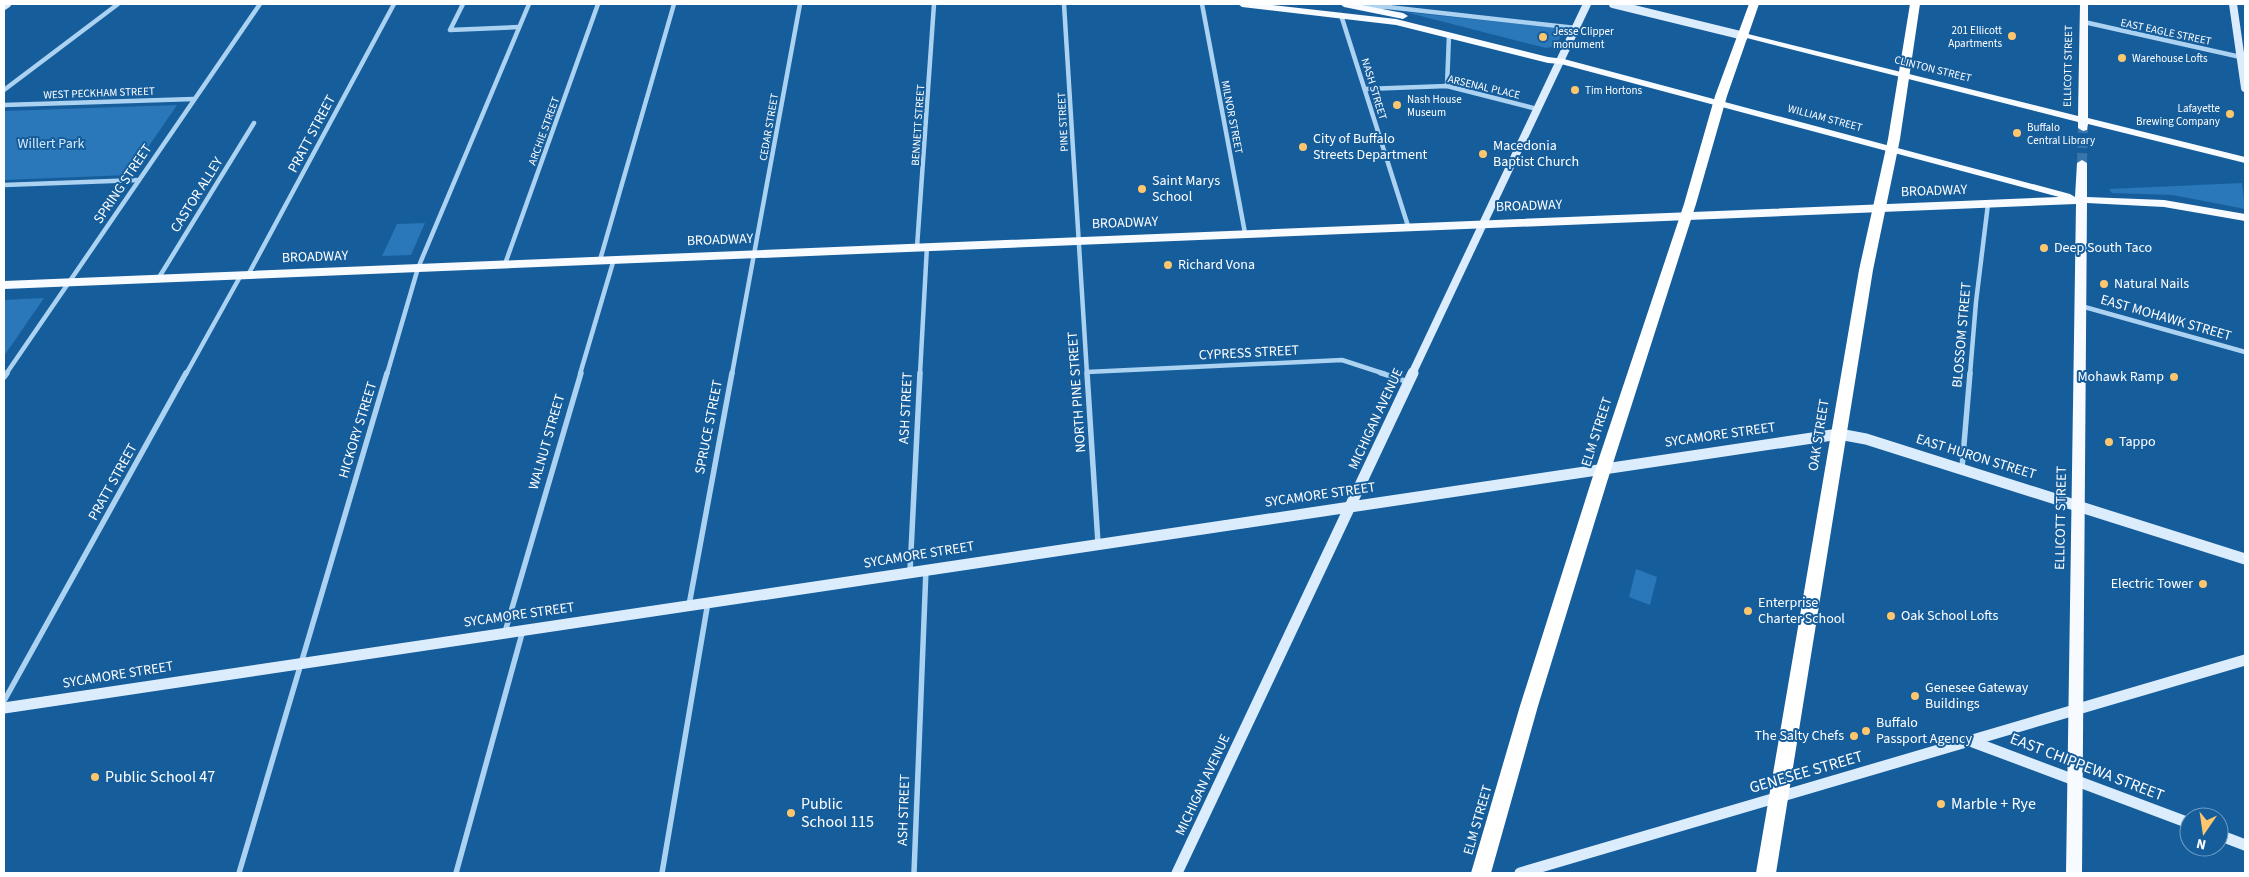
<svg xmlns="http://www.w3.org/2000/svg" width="2249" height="877" font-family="'Source Sans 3',sans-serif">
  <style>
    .green { fill: #2a77b9 }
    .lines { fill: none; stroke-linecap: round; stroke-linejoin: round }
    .primary-tunnel { stroke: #3975aa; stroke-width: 10; stroke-dasharray: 10 5; stroke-linecap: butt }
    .street-far1 { stroke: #acd2f2; stroke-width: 4.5 }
    .street { stroke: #acd2f2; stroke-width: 5.5 }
    .secondary-far1 { stroke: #dbecfc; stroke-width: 8 }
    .secondary { stroke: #dbecfc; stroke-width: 11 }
    .primary { fill: #f7fbff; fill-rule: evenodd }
    .highway { fill: #fff; fill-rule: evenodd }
    .poi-dot { fill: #ffc76d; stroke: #165d9b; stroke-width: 2 }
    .labels { text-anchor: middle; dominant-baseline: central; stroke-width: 4; stroke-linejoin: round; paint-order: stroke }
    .far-poi-label { font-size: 11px; fill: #fff; stroke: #165d9b; text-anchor: start }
    .far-street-label { font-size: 11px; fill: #fff; stroke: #165d9b }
    .street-label { font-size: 14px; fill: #fff; stroke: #165d9b }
    .poi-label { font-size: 14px; fill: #fff; stroke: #165d9b; text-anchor: start }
    .park-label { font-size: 14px; fill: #d4eafc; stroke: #165d9b }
    .near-street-label { font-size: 16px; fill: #fff; stroke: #165d9b }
    .near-poi-label { font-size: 16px; fill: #fff; stroke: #165d9b; text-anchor: start }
  </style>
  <rect width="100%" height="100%" fill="#165d9b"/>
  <g class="green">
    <path d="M1405 12 1558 28 1563 33 1555 46 1546 48Z"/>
    <path d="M177 105 129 175 4 180V111Z"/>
    <path d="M2242 183 2245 209 2173 195 2112 193 2109 189Z"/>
    <path d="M425 223 411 255 382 256 397 224Z"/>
    <path d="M44 298 4 356V300Z"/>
    <path d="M1636 569 1657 577 1650 605 1629 597Z"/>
  </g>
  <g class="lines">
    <path class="primary-tunnel" d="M2082 163 2083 128"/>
    <g class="street-far1">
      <path d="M463 4 450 30 519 27"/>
      <path d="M1064 4 1087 374"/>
      <path d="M1202 4 1245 233"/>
      <path d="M1360 6 1388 7 1576 28"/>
      <path d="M1341 15 1408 226"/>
      <path d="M2084 22 2245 58"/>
      <path d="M1447 86 1449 35"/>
      <path d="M1365 89 1447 86 1537 109"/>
      <path d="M4 90 118 4"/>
      <path d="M4 105 194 99"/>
      <path d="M4 185 139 180"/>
      <path d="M917 247 934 4"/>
      <path d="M600 260 674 4"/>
      <path d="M505 264 598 4"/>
      <path d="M248 275 394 4"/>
      <path d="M158 279 254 123"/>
      <path d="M2081 306 2245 352"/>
      <path d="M1087 372 1342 360 1385 374"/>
      <path d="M6 374 260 4"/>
      <path d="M186 374 241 275"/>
      <path d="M387 374 418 268 529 4"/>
      <path d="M580 374 614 259"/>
      <path d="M732 374 800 4"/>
      <path d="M920 374 927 246"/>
      <path d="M1970 374 1976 302 1988 204"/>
    </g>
    <g class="street">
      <path d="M1087 373 1098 543"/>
      <path d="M1381 373 1408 382"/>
      <path d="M4 377 7 373"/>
      <path d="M1962 468 1970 373"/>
      <path d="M910 571 920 373"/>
      <path d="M689 605 732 373"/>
      <path d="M505 632 581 373"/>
      <path d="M4 701 186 373"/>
      <path d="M239 873 387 373"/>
      <path d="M456 873 523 630"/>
      <path d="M662 873 708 602"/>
      <path d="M914 873 926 569"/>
    </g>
    <g class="secondary-far1">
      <path d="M1613 4 1744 36"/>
      <path d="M2233 4 2245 88"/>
      <path d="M4 6 7 4"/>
      <path d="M1412 374 1587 4"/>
    </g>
    <g class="secondary">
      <path d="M4 708 1839 434 1866 439 2245 559"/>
      <path d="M1973 742 2189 823"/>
      <path d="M2219 835 2245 845"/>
      <path d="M1177 873 1413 373"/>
      <path d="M1520 873 2245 660"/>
    </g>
    <g class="primary">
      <path d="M1238 4H1263L1396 19 1548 57 1564 59 2070 194 2075 197 2077 163 2082 160 2087 163V197L2164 200 2245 214V221L2164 207 2087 203 2082 873H2066L2076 204 4 289V281L2059 197 1561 64 1548 63 1396 25 1242 7Z"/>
      <path d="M1340 4H1356L1403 13 1408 16 1403 19 1344 7Z"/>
      <path d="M2080 4H2088V118L2245 157V163L2088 124 2087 130 2083 131 2078 128V122L1739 36 1744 33 2078 116Z"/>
    </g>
    <g class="highway">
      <path d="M1749 4H1759L1727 96 1696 204 1607 482 1538 706 1491 873H1471L1520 706 1591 482 1684 204 1715 96Z"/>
      <path d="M1910 4H1920L1900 139 1873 270 1776 873H1756L1859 270 1888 139Z"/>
    </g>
  </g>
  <g class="poi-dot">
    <circle cx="2012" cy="36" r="5"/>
    <circle cx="1543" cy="37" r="5"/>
    <circle cx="2122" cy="58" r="5"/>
    <circle cx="1575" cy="90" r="5"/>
    <circle cx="1397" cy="105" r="5"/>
    <circle cx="2230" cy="114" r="5"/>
    <circle cx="2017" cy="133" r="5"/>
    <circle cx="1303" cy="147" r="5"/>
    <circle cx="1483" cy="154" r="5"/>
    <circle cx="1142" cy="189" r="5"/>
    <circle cx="2044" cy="248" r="5"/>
    <circle cx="1168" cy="265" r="5"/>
    <circle cx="2104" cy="284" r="5"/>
    <circle cx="2174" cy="377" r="5"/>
    <circle cx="2109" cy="442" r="5"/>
    <circle cx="2203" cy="584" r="5"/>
    <circle cx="1748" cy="611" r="5"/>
    <circle cx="1891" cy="616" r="5"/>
    <circle cx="1915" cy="696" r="5"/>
    <circle cx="1866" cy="731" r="5"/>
    <circle cx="1854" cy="736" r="5"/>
    <circle cx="95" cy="777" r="5"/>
    <circle cx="1941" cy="804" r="5"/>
    <circle cx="791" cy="813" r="5"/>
  </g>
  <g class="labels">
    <g class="far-poi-label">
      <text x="2002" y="30" text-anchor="end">201 Ellicott<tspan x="2002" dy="13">Apartments</tspan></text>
      <text x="1553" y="31">Jesse Clipper<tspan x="1553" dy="13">monument</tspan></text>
      <text x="2132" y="58">Warehouse Lofts</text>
      <text x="1585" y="90">Tim Hortons</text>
      <text x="1407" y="99">Nash House<tspan x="1407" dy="13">Museum</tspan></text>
      <text x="2220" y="108" text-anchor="end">Lafayette<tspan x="2220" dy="13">Brewing Company</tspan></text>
      <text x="2027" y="127">Buffalo<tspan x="2027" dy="13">Central Library</tspan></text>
    </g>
    <g class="far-street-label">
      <text transform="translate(2166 32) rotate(12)">EAST EAGLE STREET</text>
      <text transform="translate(2068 66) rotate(-89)">ELLICOTT STREET</text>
      <text transform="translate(1933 69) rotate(14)">CLINTON STREET</text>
      <text transform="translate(1484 87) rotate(13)">ARSENAL PLACE</text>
      <text transform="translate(1374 89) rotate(73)">NASH STREET</text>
      <text transform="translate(99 93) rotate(-2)">WEST PECKHAM STREET</text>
      <text transform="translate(1232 117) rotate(79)">MILNOR STREET</text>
      <text transform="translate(1825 118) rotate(15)">WILLIAM STREET</text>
      <text transform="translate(1063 122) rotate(-93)">PINE STREET</text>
      <text transform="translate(918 125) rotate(-86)">BENNETT STREET</text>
      <text transform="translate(769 127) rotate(-80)">CEDAR STREET</text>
      <text transform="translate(544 131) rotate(-70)">ARCHIE STREET</text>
    </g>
    <g class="street-label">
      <text transform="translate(312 134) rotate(-62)">PRATT STREET</text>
      <text transform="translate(123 184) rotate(-56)">SPRING STREET</text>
      <text transform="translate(1934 191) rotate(-2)">BROADWAY</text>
      <text transform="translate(197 195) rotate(-58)">CASTOR ALLEY</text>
      <text transform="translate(1529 206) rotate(-2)">BROADWAY</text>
      <text transform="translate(1125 223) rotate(-2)">BROADWAY</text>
      <text transform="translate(720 240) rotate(-2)">BROADWAY</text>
      <text transform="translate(315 257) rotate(-2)">BROADWAY</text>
      <text transform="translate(2166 318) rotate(16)">EAST MOHAWK STREET</text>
      <text transform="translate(1962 335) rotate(-85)">BLOSSOM STREET</text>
      <text transform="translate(1249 353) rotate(-3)">CYPRESS STREET</text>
      <text transform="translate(1077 392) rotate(-94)">NORTH PINE STREET</text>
      <text transform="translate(906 408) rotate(-87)">ASH STREET</text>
      <text transform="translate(1376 419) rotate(-65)">MICHIGAN AVENUE</text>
      <text transform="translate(709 427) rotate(-79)">SPRUCE STREET</text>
      <text transform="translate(358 430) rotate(-73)">HICKORY STREET</text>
      <text transform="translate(1597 432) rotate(-72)">ELM STREET</text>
      <text transform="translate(1720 435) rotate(-8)">SYCAMORE STREET</text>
      <text transform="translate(1819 435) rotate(-81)">OAK STREET</text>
      <text transform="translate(547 442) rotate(-74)">WALNUT STREET</text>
      <text transform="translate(1976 457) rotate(17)">EAST HURON STREET</text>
      <text transform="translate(113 482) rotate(-61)">PRATT STREET</text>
      <text transform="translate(1320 495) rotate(-8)">SYCAMORE STREET</text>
      <text transform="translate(2061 518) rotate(-89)">ELLICOTT STREET</text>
      <text transform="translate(919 555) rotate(-9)">SYCAMORE STREET</text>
      <text transform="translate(519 615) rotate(-8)">SYCAMORE STREET</text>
      <text transform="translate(118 675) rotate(-9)">SYCAMORE STREET</text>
      <text transform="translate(1203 785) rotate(-65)">MICHIGAN AVENUE</text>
      <text transform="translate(904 810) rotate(-88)">ASH STREET</text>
      <text transform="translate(1478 820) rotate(-74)">ELM STREET</text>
    </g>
    <g class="poi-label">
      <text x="1313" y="139">City of Buffalo<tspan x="1313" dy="16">Streets Department</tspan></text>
      <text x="1493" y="146">Macedonia<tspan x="1493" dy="16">Baptist Church</tspan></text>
      <text x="1152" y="181">Saint Marys<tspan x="1152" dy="16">School</tspan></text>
      <text x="2054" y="248">Deep South Taco</text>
      <text x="1178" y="265">Richard Vona</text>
      <text x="2114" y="284">Natural Nails</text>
      <text x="2164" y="377" text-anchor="end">Mohawk Ramp</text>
      <text x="2119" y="442">Tappo</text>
      <text x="2193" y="584" text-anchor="end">Electric Tower</text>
      <text x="1758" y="603">Enterprise<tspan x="1758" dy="16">Charter School</tspan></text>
      <text x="1901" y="616">Oak School Lofts</text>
      <text x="1925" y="688">Genesee Gateway<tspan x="1925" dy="16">Buildings</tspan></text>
      <text x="1876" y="723">Buffalo<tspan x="1876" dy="16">Passport Agency</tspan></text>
      <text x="1844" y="736" text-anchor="end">The Salty Chefs</text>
    </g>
    <g class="park-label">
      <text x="51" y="144">Willert Park</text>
    </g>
    <g class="near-street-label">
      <text transform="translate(2087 767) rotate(21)">EAST CHIPPEWA STREET</text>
      <text transform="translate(1806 772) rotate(-16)">GENESEE STREET</text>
    </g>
    <g class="near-poi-label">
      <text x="105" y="777">Public School 47</text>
      <text x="801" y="804">Public<tspan x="801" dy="18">School 115</tspan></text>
      <text x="1951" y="804">Marble + Rye</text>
    </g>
  </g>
  <rect width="2249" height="877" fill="none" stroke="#ffffff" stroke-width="10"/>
  <g transform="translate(2204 832) rotate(193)"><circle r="24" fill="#165d9b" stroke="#739ec3"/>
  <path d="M0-4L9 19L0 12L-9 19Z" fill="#ffc76d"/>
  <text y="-8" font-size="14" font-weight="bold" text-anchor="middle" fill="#ffffff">N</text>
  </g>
</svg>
